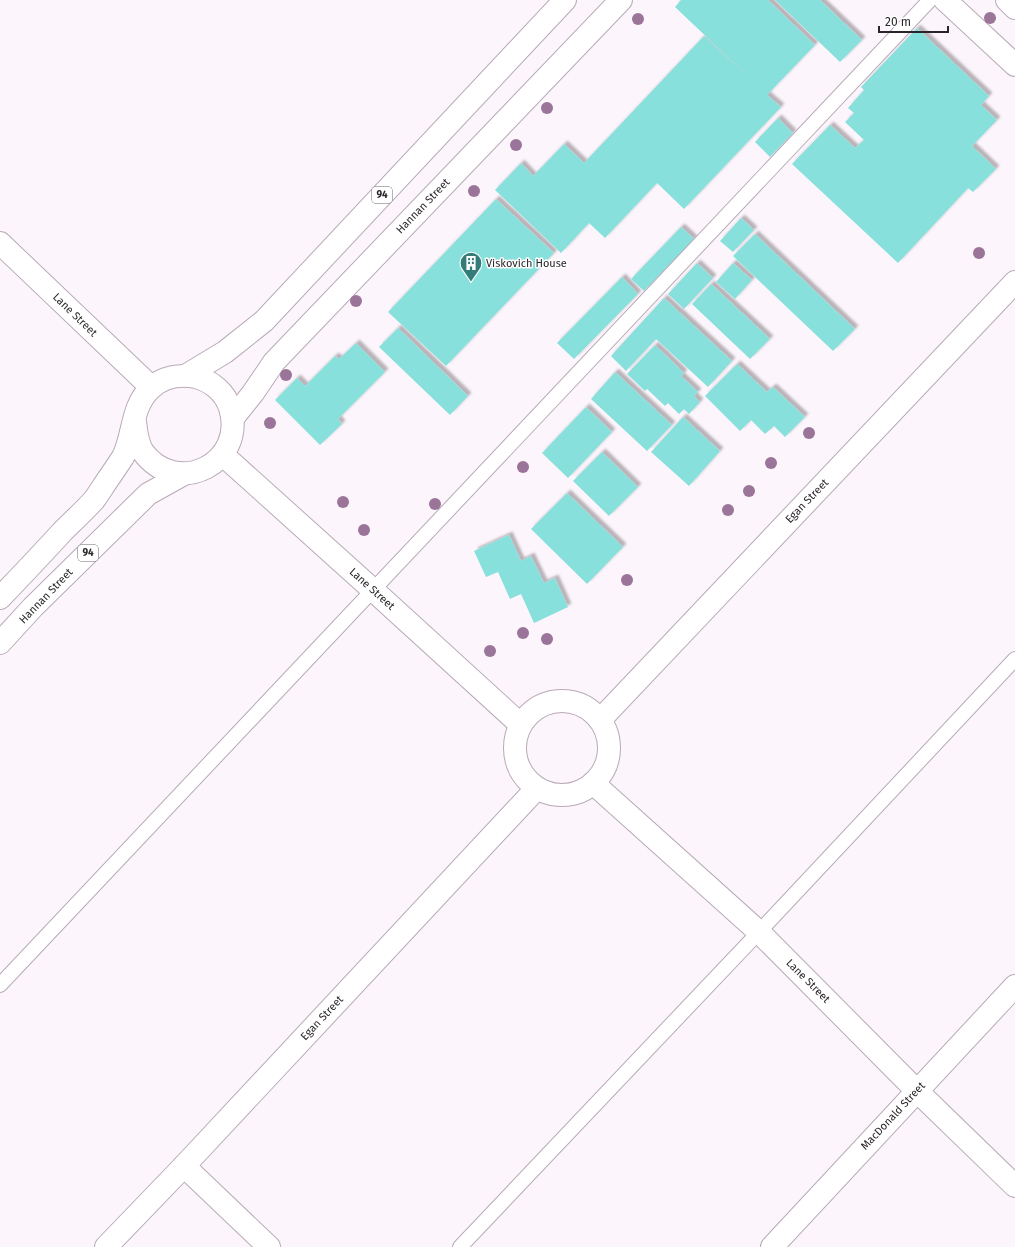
<svg xmlns="http://www.w3.org/2000/svg" width="1015" height="1247" font-family="'Fira Sans',sans-serif">
  <style>
    .building { fill: #87e0db; filter: url(#shadow) }
    .lines { fill: none; stroke-linecap: round; stroke-linejoin: round }
    .lane-casing { stroke: #b8aab7; stroke-width: 16 }
    .street-casing { stroke: #b8aab7; stroke-width: 24 }
    .secondary-casing { stroke: #b8aab7; stroke-width: 24 }
    .highway-casing { stroke: #b8aab7; stroke-width: 24 }
    .lane { stroke: #fff; stroke-width: 14 }
    .street { stroke: #fff; stroke-width: 22 }
    .secondary { stroke: #fff; stroke-width: 22 }
    .highway { stroke: #fff; stroke-width: 22 }
    .tree { fill: #9a7599 }
    .labels { text-anchor: middle; dominant-baseline: central; stroke-width: 3; stroke-linejoin: round; paint-order: stroke }
    .shield { fill: #fff; stroke: #6a666a; stroke-width: 1 }
    .shield-label { font-size: 10px; font-weight: bold; fill: #2a252a }
    .street-label { font-size: 11px; fill: #2a252a; stroke: #fff }
    .poi-label { font-size: 11px; fill: #2a252a; stroke: #fff; text-anchor: start }
  </style>
  <defs>
    <filter id="shadow"><feDropShadow dx="3.5" dy="-3.5" stdDeviation="1" flood-color="#0004"/></filter>
  </defs>
  <rect width="100%" height="100%" fill="#fdf5fc"/>
  <g class="building">
    <path d="M681 0H768L815 45 767 95 781 107 684 209 657 183 605 238 589 223 561 253 495 190 521 163 533 176 564 144 584 163 704 36 754 82 675 7Z"/>
    <path d="M775 0H820L862 40 840 62Z"/>
    <path d="M917 28 989 96 981 105 997 120 972 146 996 169 973 192 968 188 898 263 792 164 830 125 855 148 864 140 845 122 854 113 848 108 864 90 861 87Z"/>
    <path d="M778 118 793 133 770 157 755 142Z"/>
    <path d="M496 199 554 253 446 366 388 312Z"/>
    <path d="M741 218 754 230 733 252 720 241Z"/>
    <path d="M681 227 694 239 644 291 631 279Z"/>
    <path d="M755 234 855 329 833 351 733 256Z"/>
    <path d="M697 263 713 278 684 309 668 294Z"/>
    <path d="M733 263 752 280 735 299 716 282Z"/>
    <path d="M622 277 638 294 574 359 557 343Z"/>
    <path d="M711 284 770 339 750 359 692 304Z"/>
    <path d="M664 298 732 361 708 387 656 339 626 371 611 356Z"/>
    <path d="M398 328 468 396 450 415 379 347Z"/>
    <path d="M356 343 385 372 338 419 342 424 320 445 275 400 297 378 305 386 335 356 339 359Z"/>
    <path d="M655 345 684 373 681 376 698 392 694 396 700 402 689 414 684 409 679 414 668 403 665 406 647 389 645 391 627 374Z"/>
    <path d="M737 364 767 392 773 387 805 417 785 437 774 426 765 434 751 420 740 431 705 396Z"/>
    <path d="M615 372 672 425 647 451 591 399Z"/>
    <path d="M586 407 612 432 568 478 542 453Z"/>
    <path d="M683 417 720 451 689 486 651 452Z"/>
    <path d="M602 452 638 487 609 516 573 481Z"/>
    <path d="M567 493 623 547 587 584 531 529Z"/>
    <path d="M509 535 521 561 531 556 544 583 555 578 568 607 534 623 521 594 510 599 498 572 486 577 474 551Z"/>
  </g>
  <g class="lines">
    <g class="lane-casing">
      <g id="lane">
        <path d="M0 985 930 0"/>
        <path d="M460 1247 759 932 1015 659"/>
      </g>
    </g>
    <g class="street-casing">
      <g id="street">
        <path d="M0 243 151 387"/>
        <path d="M223 455 373 590 521 725"/>
        <circle cx="562" cy="748" r="47"/>
        <path d="M600 720 1015 282"/>
        <path d="M593 783 759 932 917 1091 1015 1186"/>
        <path d="M184 1166 269 1247"/>
        <path d="M106 1247 184 1166 537 788"/>
        <path d="M772 1247 1015 986"/>
      </g>
    </g>
    <g class="secondary-casing">
      <g id="secondary">
        <path d="M945 0 1015 65"/>
        <path d="M1007 0 1015 8"/>
      </g>
    </g>
    <g class="highway-casing">
      <g id="highway">
        <path d="M187 375 225 352 264 321 565 0"/>
        <path d="M233 418 253 393 274 362 621 0"/>
        <path d="M0 598C21 576 42 554 62 532 73 521 84 511 94 500 100 492 105 483 111 475 115 469 119 463 123 457 134 435 131 406 151 388 163 377 180 374 196 377 211 381 225 392 230 408 247 463 177 498 143 452 137 443 136 431 135 421"/>
        <path d="M0 643 33 607 148 494 184 474"/>
      </g>
    </g>
    <use href="#lane" class="lane"/>
    <use href="#street" class="street"/>
    <use href="#secondary" class="secondary"/>
    <use href="#highway" class="highway"/>
  </g>
  <g class="tree">
    <circle cx="990" cy="18" r="6"/>
    <circle cx="638" cy="19" r="6"/>
    <circle cx="547" cy="108" r="6"/>
    <circle cx="516" cy="145" r="6"/>
    <circle cx="474" cy="191" r="6"/>
    <circle cx="979" cy="253" r="6"/>
    <circle cx="356" cy="301" r="6"/>
    <circle cx="286" cy="375" r="6"/>
    <circle cx="270" cy="423" r="6"/>
    <circle cx="809" cy="433" r="6"/>
    <circle cx="771" cy="463" r="6"/>
    <circle cx="523" cy="467" r="6"/>
    <circle cx="749" cy="491" r="6"/>
    <circle cx="343" cy="502" r="6"/>
    <circle cx="435" cy="504" r="6"/>
    <circle cx="728" cy="510" r="6"/>
    <circle cx="364" cy="530" r="6"/>
    <circle cx="627" cy="580" r="6"/>
    <circle cx="523" cy="633" r="6"/>
    <circle cx="547" cy="639" r="6"/>
    <circle cx="490" cy="651" r="6"/>
  </g>
  <defs>
    <g id="building-pin" transform="scale(1.15)"><path d="M0 17L-7.5 6A9.5 9.5 0 1 1 7.5 6Z" fill="#347c79" stroke="#fff"/><path d="M-4-6H4V6H1V3H-1V6H-4ZM-2.5-4.3h1.7v1.8h-1.7ZM.8-4.3h1.7v1.8H.8ZM-2.5-1h1.7V.8h-1.7ZM.8-1h1.7V.8H.8Z" fill="#fff"/></g>
  </defs>
  <g fill-rule="evenodd">
    <use href="#building-pin" x="471" y="263"/>
  </g>
  <g class="labels">
    <g class="shield">
      <rect x="372" y="187" width="20" height="16" rx="3"/>
      <rect x="78" y="545" width="20" height="16" rx="3"/>
    </g>
    <g class="shield-label">
      <text x="382" y="195">94</text>
      <text x="88" y="553">94</text>
    </g>
    <g class="street-label">
      <text transform="translate(423 206) rotate(-46)">Hannan Street</text>
      <text transform="translate(75 315) rotate(44)">Lane Street</text>
      <text transform="translate(807 501) rotate(-46)">Egan Street</text>
      <text transform="translate(372 589) rotate(42)">Lane Street</text>
      <text transform="translate(46 596) rotate(-46)">Hannan Street</text>
      <text transform="translate(808 981) rotate(45)">Lane Street</text>
      <text transform="translate(322 1018) rotate(-47)">Egan Street</text>
      <text transform="translate(893 1116) rotate(-47)">MacDonald Street</text>
    </g>
    <g class="poi-label">
      <text x="486" y="263">Viskovich House</text>
    </g>
  </g>
  <path d="M879 26v6h69v-6" fill="none" stroke="#2a252a" stroke-width="2"/>
  <text x="885" y="26" font-size="12" fill="#2a252a" stroke="#ffffff" stroke-width="3" paint-order="stroke">20 m</text>
</svg>
